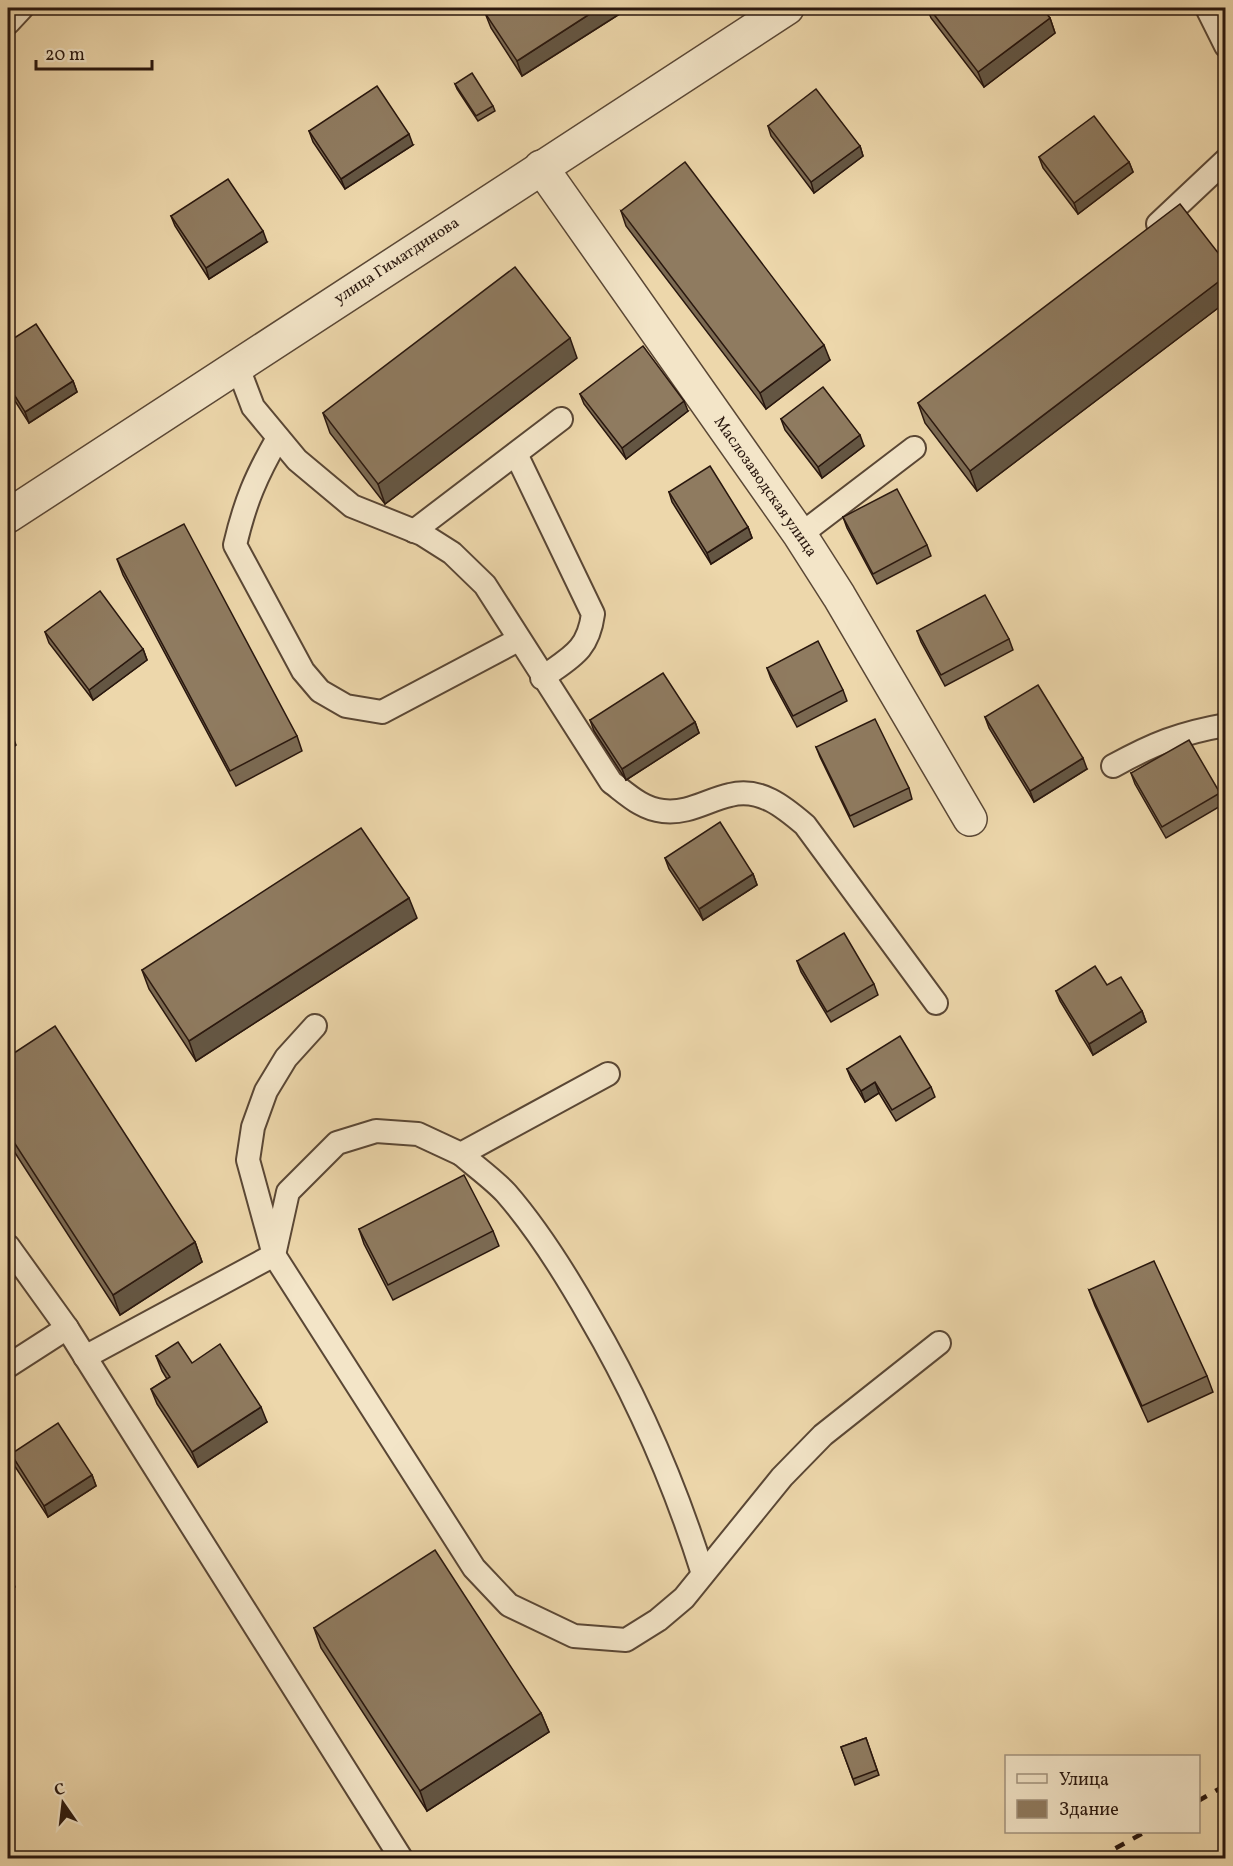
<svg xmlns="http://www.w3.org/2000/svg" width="1233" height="1866" font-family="Vollkorn,serif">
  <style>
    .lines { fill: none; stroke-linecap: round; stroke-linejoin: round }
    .lane-casing { stroke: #5a4735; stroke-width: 26 }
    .street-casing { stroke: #5a4735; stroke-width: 36 }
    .lane { stroke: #f3e5c8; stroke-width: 22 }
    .street { stroke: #f3e5c8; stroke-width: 33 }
    .rail { stroke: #29170e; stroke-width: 4.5; stroke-dasharray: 10 10; stroke-linecap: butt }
    .wall { fill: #7b6a53; stroke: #29170e; stroke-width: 1.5 }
    .shaded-wall { fill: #645643; stroke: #29170e; stroke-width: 1.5 }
    .building { fill: #8f7b60; stroke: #29170e; stroke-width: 1.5 }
    .labels { text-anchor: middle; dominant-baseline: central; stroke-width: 6; stroke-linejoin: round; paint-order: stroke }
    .street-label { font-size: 16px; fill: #29170e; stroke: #f3e5c8 }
  </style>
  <rect width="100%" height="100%" fill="#edd7ab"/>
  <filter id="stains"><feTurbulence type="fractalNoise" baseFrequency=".00333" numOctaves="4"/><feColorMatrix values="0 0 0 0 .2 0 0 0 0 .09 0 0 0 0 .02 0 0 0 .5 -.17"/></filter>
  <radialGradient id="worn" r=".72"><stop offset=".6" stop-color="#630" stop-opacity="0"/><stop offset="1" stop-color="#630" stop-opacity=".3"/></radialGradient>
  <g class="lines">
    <g class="lane-casing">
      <g id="lane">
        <path d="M1207 8 1226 46"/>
        <path d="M8 23 22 8"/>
        <path d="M1158 224 1226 160"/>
        <path d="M237 365 253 407 297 460 352 506 422 534 452 553 485 585 611 782C627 794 642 809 663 811 689 814 707 800 730 795 760 787 784 807 805 825L936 1003"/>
        <path d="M278 438C256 476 245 502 235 545L303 671 320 691 346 706 382 712 518 640"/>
        <path d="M516 454 593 614C588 651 571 657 542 678"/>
        <path d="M414 531 561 419"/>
        <path d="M800 535 914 448"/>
        <path d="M1113 766C1153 744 1180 733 1226 725"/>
        <path d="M315 1026 286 1058 266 1091 253 1127 248 1160 274 1255 474 1568 509 1605 574 1636 626 1640 658 1620 684 1598 782 1477 823 1435 939 1343"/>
        <path d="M461 1154C476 1167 493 1179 506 1193 539 1231 565 1273 590 1317 638 1399 675 1484 703 1574"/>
        <path d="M8 1246 67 1328 401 1858"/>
        <path d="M85 1357 274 1255 288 1192 337 1143 376 1131 418 1134 461 1154 608 1074"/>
        <path d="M8 1366 67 1328"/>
      </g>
    </g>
    <g class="street-casing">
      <g id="street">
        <path d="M541 167 800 535 839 596 970 819"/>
        <path d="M8 516 787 8"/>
      </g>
    </g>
    <use href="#lane" class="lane"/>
    <use href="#street" class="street"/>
    <g class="rail">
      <path d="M1198 1801 1226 1785"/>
      <path d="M1098 1858 1145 1832"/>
    </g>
  </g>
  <g class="wall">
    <path d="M629 8 522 76 491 28 485 13Z"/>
    <path d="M927 8H1042L1050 18 1055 33 984 87 931 18Z"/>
    <path d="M455 84 493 106 495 111 478 121 457 89Z"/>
    <path d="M768 126 860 146 863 156 814 193 771 136Z"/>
    <path d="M309 131 413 145 345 189 313 142Z"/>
    <path d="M1039 157 1129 162 1133 172 1078 214 1043 168Z"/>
    <path d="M621 211 830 360 766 409 626 226Z"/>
    <path d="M171 216 267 242 209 279 175 226Z"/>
    <path d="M1226 263V302L977 491 925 423 918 403Z"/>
    <path d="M8 342 73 381 77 392 29 423 8 390Z"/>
    <path d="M577 358 385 504 330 433 323 413Z"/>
    <path d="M580 394 688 411 626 459 584 404Z"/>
    <path d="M781 419 864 446 822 478 785 430Z"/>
    <path d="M669 492 748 527 752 538 711 564 672 502Z"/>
    <path d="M843 517 927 545 931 556 877 584 847 528Z"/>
    <path d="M117 559 297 736 302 751 236 786 123 575Z"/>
    <path d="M917 631 1009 639 1013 650 945 686 921 642Z"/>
    <path d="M45 632 143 649 147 660 93 700 49 643Z"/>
    <path d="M767 668 843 690 847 701 797 727 771 679Z"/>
    <path d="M985 717 1087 769 1034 802 989 728Z"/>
    <path d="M590 720 695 722 699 733 626 780 594 731Z"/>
    <path d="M816 747 909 788 912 799 854 827 820 757Z"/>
    <path d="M1131 773 1220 793 1224 804 1166 838 1135 784Z"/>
    <path d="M665 858 753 874 757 885 703 920 669 869Z"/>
    <path d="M417 918 196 1061 149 989 142 970Z"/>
    <path d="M797 961 874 984 878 995 831 1022 801 972Z"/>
    <path d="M1056 991 1142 1011 1146 1022 1093 1055 1060 1001Z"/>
    <path d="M8 1057 195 1242 202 1262 120 1315 8 1142Z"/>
    <path d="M847 1069 931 1087 935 1097 896 1121 879 1093 865 1102 851 1079Z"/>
    <path d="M359 1229 493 1231 499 1246 393 1300 364 1244Z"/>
    <path d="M1089 1290 1207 1376 1213 1392 1148 1422 1095 1306Z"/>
    <path d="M156 1356 192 1363 267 1422 198 1467 157 1404 151 1389 167 1379 162 1371Z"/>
    <path d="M11 1454 92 1475 96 1486 48 1517 14 1465Z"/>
    <path d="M314 1628 541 1713 549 1732 427 1811 321 1648Z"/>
    <path d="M866 1738 879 1775 855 1785 841 1747Z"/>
  </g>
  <g class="shaded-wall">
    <path d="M599 8H629L522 76 517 61Z"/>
    <path d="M1050 18 1055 33 984 87 978 72Z"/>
    <path d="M409 134 413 145 345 189 341 179Z"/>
    <path d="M860 146 863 156 814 193 811 182Z"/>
    <path d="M1129 162 1133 172 1078 214 1074 203Z"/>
    <path d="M263 231 267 242 209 279 206 268Z"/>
    <path d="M1226 276V302L977 491 970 471Z"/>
    <path d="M570 338 577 358 385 504 378 484Z"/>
    <path d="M824 345 830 360 766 409 760 393Z"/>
    <path d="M73 381 77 392 29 423 25 412Z"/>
    <path d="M684 401 688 411 626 459 622 448Z"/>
    <path d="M860 435 864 446 822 478 818 467Z"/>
    <path d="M748 527 752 538 711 564 707 553Z"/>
    <path d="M143 649 147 660 93 700 89 690Z"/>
    <path d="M695 722 699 733 626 780 622 769Z"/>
    <path d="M12 735 16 745 8 752V738Z"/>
    <path d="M1083 758 1087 769 1034 802 1030 791Z"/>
    <path d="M753 874 757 885 703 920 699 909Z"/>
    <path d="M409 898 417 918 196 1061 189 1041Z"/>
    <path d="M1142 1011 1146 1022 1093 1055 1089 1044Z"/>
    <path d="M875 1082 879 1093 865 1102 861 1091Z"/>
    <path d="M195 1242 202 1262 120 1315 113 1295Z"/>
    <path d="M261 1407 267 1422 198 1467 192 1452Z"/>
    <path d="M92 1475 96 1486 48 1517 44 1506Z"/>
    <path d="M9 1571 15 1587 8 1592V1572Z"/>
    <path d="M541 1713 549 1732 427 1811 420 1791Z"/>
  </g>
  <g class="building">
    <path d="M493 8H599L517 61 485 13Z"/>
    <path d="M929 8H1042L1050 18 978 72Z"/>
    <path d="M472 73 493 106 476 116 455 84Z"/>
    <path d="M377 86 409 134 341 179 309 131Z"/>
    <path d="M816 89 860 146 811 182 768 126Z"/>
    <path d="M1094 116 1129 162 1074 203 1039 157Z"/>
    <path d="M685 162 824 345 760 393 621 211Z"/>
    <path d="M228 179 263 231 206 268 171 216Z"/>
    <path d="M1180 204 1226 263V276L970 471 918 403Z"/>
    <path d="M515 267 570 338 378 484 323 413Z"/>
    <path d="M36 324 73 381 25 412 8 385V342Z"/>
    <path d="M643 346 684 401 622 448 580 394Z"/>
    <path d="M823 387 860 435 818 467 781 419Z"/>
    <path d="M710 466 748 527 707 553 669 492Z"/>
    <path d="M897 489 927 545 873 574 843 517Z"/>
    <path d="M184 524 297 736 230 771 117 559Z"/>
    <path d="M100 591 143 649 89 690 45 632Z"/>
    <path d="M985 595 1009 639 941 675 917 631Z"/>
    <path d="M818 641 843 690 793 716 767 668Z"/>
    <path d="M663 673 695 722 622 769 590 720Z"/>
    <path d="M1038 685 1083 758 1030 791 985 717Z"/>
    <path d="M875 719 909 788 850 816 816 747Z"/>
    <path d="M8 729 12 735 8 738Z"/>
    <path d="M1189 740 1220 793 1162 827 1131 773Z"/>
    <path d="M720 822 753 874 699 909 665 858Z"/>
    <path d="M361 828 409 898 189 1041 142 970Z"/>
    <path d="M844 933 874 984 827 1012 797 961Z"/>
    <path d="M1095 966 1107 985 1121 977 1142 1011 1089 1044 1056 991Z"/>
    <path d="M55 1026 195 1242 113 1295 8 1133V1057Z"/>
    <path d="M900 1036 931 1087 892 1110 875 1082 861 1091 847 1069Z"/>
    <path d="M464 1175 493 1231 388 1285 359 1229Z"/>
    <path d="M1154 1261 1207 1376 1142 1406 1089 1290Z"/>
    <path d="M178 1342 192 1363 220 1344 261 1407 192 1452 151 1389 170 1377 156 1356Z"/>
    <path d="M58 1423 92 1475 44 1506 11 1454Z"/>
    <path d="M435 1550 541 1713 420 1791 314 1628Z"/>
    <path d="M866 1738 877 1770 853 1779 841 1747Z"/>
  </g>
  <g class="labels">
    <g class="street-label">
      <text transform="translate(397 261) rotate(-33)">улица Гиматдинова</text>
      <text transform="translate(765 487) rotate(55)">Маслозаводская улица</text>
    </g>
  </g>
  <rect width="1233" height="1866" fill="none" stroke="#edd7ab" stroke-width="30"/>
  <rect x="9" y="9" width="1215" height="1848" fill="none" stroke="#29170e" stroke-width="3"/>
  <rect x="15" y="15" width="1203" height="1836" fill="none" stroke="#29170e" stroke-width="1.5"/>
  <rect x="1005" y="1755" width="195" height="78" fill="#f3e5c8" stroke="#a2937e" stroke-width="1.5"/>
  <rect x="1017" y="1774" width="30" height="9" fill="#f3e5c8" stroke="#a2937e" stroke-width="1.5"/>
  <text x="1059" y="1785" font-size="18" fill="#29170e">Улица</text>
  <rect x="1017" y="1800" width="30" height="18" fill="#8f7b60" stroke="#a2937e" stroke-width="1.5"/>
  <text x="1059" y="1815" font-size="18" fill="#29170e">Здание</text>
  <g transform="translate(63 1803) rotate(346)" stroke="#f3e5c8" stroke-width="4.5" paint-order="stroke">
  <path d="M0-4.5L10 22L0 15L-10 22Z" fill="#29170e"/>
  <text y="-9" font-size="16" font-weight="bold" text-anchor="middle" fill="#29170e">С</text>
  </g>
  <path d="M36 60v9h116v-9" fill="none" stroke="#29170e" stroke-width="3"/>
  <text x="45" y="60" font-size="18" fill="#29170e" stroke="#f3e5c8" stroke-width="4.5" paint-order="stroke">20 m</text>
  <rect width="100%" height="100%" filter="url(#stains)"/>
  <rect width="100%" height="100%" fill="url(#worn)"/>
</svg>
